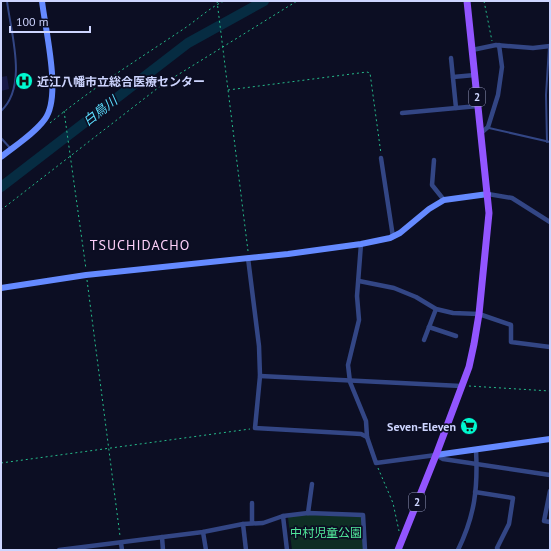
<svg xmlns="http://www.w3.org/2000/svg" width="551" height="551" font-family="'PT Sans','Noto Sans JP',sans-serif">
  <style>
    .green { fill: #0f2d24 }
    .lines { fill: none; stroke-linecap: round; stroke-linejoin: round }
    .river { stroke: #062c42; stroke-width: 10 }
    .building { fill: #171945 }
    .path { stroke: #25bc8b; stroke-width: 1; stroke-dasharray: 2 3; stroke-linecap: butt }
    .lane { stroke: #334685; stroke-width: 2 }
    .street { stroke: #334685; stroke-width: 4.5 }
    .secondary { stroke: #658aff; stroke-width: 6 }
    .primary { stroke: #9255ff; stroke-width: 7 }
    .labels { text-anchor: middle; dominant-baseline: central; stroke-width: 3.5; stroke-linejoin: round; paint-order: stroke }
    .shield { fill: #0c0e23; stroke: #9499bd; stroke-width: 1 }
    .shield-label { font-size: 11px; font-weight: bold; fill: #ced5ff }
    .poi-label { font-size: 12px; font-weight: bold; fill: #ced5ff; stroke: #0c0e23; text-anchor: start }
    .park-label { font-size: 12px; fill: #51e89a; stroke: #0c0e23 }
    .water-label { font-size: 13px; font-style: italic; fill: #5cdeff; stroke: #0c0e23 }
    .quarter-label { font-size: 14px; letter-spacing: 1px; fill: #ffd0fa; stroke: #0c0e23 }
  </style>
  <rect width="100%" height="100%" fill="#0c0e23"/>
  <path class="green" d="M292 514 362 517 364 550H292L288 518 289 515Z"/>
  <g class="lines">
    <path class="river" d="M1 187 188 43 264 1"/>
  </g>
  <path class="building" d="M7 76 9 89 1 91V77Z"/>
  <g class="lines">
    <g class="path">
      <path d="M217 1 248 251"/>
      <path d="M484 1 492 41"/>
      <path d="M228 90 367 72 370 73 381 154"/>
      <path d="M64 111 86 269"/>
      <path d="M50 123C91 89 137 60 182 30 196 21 209 8 224 1"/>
      <path d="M1 210 163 84 297 1"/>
      <path d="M87 280 120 536"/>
      <path d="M469 386 550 391"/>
      <path d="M1 463 250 429"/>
      <path d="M378 468 393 503 399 531"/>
    </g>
    <g class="lane">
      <path d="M1 111C28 86 11 34 7 1"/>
      <path d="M489 128 550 142"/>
      <path d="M1 138 11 149"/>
      <path d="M547 142 546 95 549 47"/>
    </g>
    <g class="street">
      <path d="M472 50 496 45 533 48 550 46"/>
      <path d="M451 58 456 108"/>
      <path d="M453 77 475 75"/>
      <path d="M402 113 478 106"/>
      <path d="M481 133 488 127 498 95 502 67 499 45"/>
      <path d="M381 158 393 237"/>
      <path d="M434 160 432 185 444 200"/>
      <path d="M488 194 512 198 550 222"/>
      <path d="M361 244 357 296 359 320 348 365 350 382 366 421 367 437 376 463 436 455 443 459 550 475"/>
      <path d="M248 258 259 346 260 376 255 428 361 434 367 437"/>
      <path d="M359 281 394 288 416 297 436 309 453 313 479 314 511 325V342L550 347"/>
      <path d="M429 327 456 336"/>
      <path d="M424 340 436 309"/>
      <path d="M260 376 461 386"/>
      <path d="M550 491 544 521 550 522"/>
      <path d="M475 492 513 498 509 524 497 548 498 550"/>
      <path d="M252 503V523"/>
      <path d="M308 513 312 484"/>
      <path d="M283 516 287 550"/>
      <path d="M243 524 246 550"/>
      <path d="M203 532 206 550"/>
      <path d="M162 537 163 550"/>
      <path d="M121 543 122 550"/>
      <path d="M59 550 203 532 243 524 263 523 283 516 308 513 363 515 365 550"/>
      <path d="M458 550C475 515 478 488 476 450"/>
    </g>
    <g class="secondary">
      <path d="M1 157C16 145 34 134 45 119 62 96 45 29 42 1"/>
      <path d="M1 288 86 275 288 254 361 244 390 238 400 233 429 209 444 200 488 194"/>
      <path d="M436 455 550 439"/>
    </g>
    <path class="primary" d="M398 550 436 455 469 367 474 344 479 314 489 213 467 1"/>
  </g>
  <defs>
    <g id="hospital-disc" transform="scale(0.9)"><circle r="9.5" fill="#00f9d0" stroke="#0c0e23"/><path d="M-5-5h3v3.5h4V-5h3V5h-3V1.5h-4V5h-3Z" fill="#111"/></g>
    <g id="supermarket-disc" transform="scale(0.9)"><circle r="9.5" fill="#00f9d0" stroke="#0c0e23"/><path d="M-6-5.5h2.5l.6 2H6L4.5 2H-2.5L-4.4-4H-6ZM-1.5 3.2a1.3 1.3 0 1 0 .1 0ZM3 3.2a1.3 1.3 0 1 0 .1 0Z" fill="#111"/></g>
  </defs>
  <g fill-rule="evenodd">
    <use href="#hospital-disc" x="24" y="81"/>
    <use href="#supermarket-disc" x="469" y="426"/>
  </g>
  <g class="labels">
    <g class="shield">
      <rect x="469" y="88" width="16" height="18" rx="3"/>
      <rect x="409" y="493" width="16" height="18" rx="3"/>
    </g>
    <g class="shield-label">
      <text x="477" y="97">2</text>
      <text x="417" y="502">2</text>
    </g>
    <g class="poi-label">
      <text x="37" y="81">近江八幡市立総合医療センター</text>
      <text x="456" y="426" text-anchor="end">Seven-Eleven</text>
    </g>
    <g class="park-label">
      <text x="326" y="532">中村児童公園</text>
    </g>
    <g class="water-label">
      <text transform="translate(100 111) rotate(-38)">白鳥川</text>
    </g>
    <g class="quarter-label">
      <text x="140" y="245">TSUCHIDACHO</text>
    </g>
  </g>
  <rect width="551" height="551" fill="none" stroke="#ced5ff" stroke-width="4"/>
  <path d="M10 26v6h80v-6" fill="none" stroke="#ced5ff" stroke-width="2"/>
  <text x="16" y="26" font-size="12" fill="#ced5ff" stroke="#0c0e23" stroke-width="3" paint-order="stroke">100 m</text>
</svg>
